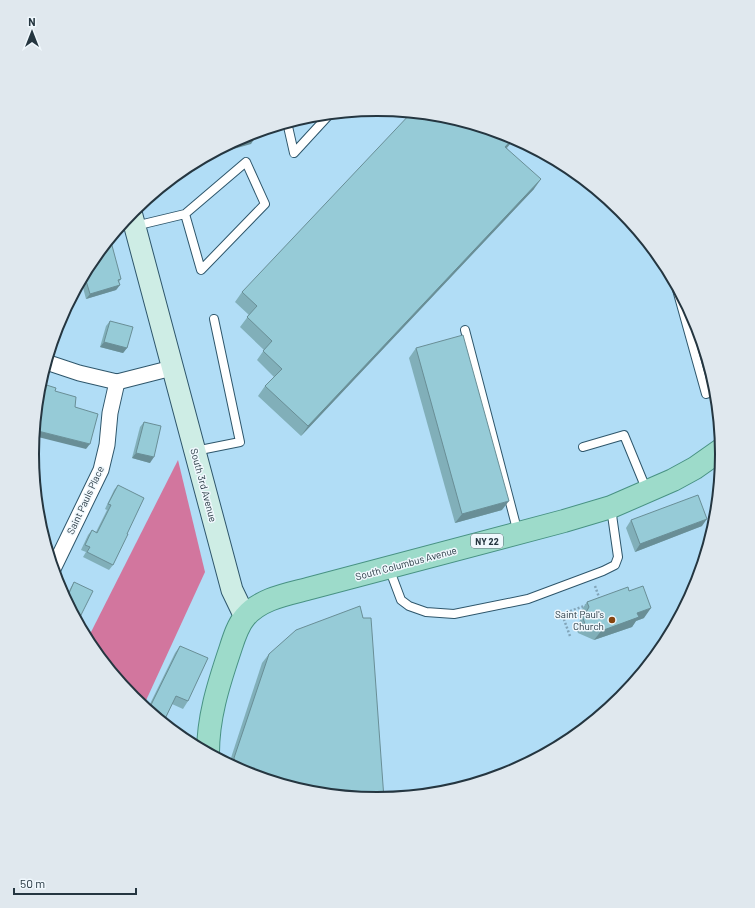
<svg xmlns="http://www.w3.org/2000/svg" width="755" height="908" font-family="Barlow,sans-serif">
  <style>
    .forest { fill: #d2769e }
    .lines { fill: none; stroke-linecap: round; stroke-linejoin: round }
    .lane-casing { stroke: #2e566b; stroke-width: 10 }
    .street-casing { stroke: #2e566b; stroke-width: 17 }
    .secondary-casing { stroke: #2e566b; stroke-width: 23 }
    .primary-casing { stroke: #489283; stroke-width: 24 }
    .path { stroke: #82a5b9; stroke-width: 2.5; stroke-dasharray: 2 2; stroke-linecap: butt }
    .lane { stroke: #fff; stroke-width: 8 }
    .street { stroke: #fff; stroke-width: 15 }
    .secondary { stroke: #ceede5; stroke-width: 21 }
    .primary { stroke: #9ddbca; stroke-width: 22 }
    .wall { fill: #81afb9 }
    .shaded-wall { fill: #698e96 }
    .building { fill: #96cbd7; stroke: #698e96 }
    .poi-dot { fill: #864510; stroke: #f0f8fd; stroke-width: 1.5 }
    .labels { text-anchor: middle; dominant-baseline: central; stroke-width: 3; stroke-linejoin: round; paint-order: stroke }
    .shield { fill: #f0f8fd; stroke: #627079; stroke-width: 1 }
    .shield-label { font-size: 9px; font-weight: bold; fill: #253640 }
    .street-label { font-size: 10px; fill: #253640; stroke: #f0f8fd }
    .poi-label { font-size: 10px; fill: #253640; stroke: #f0f8fd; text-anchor: end }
    .rim { fill: none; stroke: #253640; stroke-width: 2 }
  </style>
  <rect width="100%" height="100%" fill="#b1ddf6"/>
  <path class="forest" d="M178 460 205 572 143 707 133 698 90 646 87 640Z"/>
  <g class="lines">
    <g class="lane-casing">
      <g id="lane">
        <path d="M287 122 294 153 328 116 327 113"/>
        <path d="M135 226 185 214 246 162 265 204 201 270 185 214"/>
        <path d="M674 279 706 394 717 390"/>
        <path d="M465 330 518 533"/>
        <path d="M583 447 624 435 647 491"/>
        <path d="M195 451 240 442 214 319"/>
        <path d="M389 568 401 600 409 606 426 612 454 614 528 599 603 571 615 565 618 557 611 508"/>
      </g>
    </g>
    <g class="street-casing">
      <g id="street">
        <path d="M46 362 79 373 117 382 172 368"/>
        <path d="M53 569 101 470 107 445 110 413 117 382"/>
      </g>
    </g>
    <g class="secondary-casing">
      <path id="secondary" d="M131 212 232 590 245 617"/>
    </g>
    <g class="primary-casing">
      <path id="primary" d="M208 753C208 718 218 686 229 653 233 641 237 626 245 617 261 598 289 594 311 588L564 521 611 507 673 480 695 468 722 449"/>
    </g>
    <g class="path">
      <path d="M595 586 600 600"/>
      <path d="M570 636 562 614 587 605"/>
    </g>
    <use href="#lane" class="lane"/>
    <use href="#street" class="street"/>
    <use href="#secondary" class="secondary"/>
    <use href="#primary" class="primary"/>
  </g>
  <g class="wall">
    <path d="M453 125 510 135 515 137 507 148 534 189 301 436 258 396 265 386 274 377 257 360 264 350 240 327 249 315 235 302 242 292Z"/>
    <path d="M90 262 121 279 119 282 120 285 116 290 86 299 81 280Z"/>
    <path d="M110 321 127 348 123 353 100 347 106 326Z"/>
    <path d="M416 348 502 510 455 523 409 358Z"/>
    <path d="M144 422 150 463 132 458 140 427Z"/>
    <path d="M118 485 127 534 113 565 109 570 83 557 86 552 81 550 88 535 92 530 96 532 107 510 105 509 114 490Z"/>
    <path d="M631 520 702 526 635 552 626 528Z"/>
    <path d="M74 582 78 621 80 627 65 599 71 587Z"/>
    <path d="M629 591 644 618 636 621 632 627 594 640 578 633 576 628 582 616 580 612 587 602Z"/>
    <path d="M180 646 188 701 183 709 172 704 163 723 147 710 175 653Z"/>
    <path d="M269 654 377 800 310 793 245 773 229 764 262 663Z"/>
  </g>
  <g class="shaded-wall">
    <path d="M257 135 251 144 202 158 233 142Z"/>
    <path d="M514 137H515L510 144 499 156 505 147Z"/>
    <path d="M541 179 534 189 301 436 308 426Z"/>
    <path d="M120 285 116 290 86 299 90 294Z"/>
    <path d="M104 342 127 348 123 353 100 347Z"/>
    <path d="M34 430 90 444 86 449 34 436Z"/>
    <path d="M136 453 154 457 150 463 132 458Z"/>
    <path d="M509 501 502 510 455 523 462 514Z"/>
    <path d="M707 519 702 526 635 552 640 544Z"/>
    <path d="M651 608 644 618 636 621 632 627 594 640 601 631 637 613Z"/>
    <path d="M312 787 308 792 296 788Z"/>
  </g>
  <g class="building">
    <path d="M412 112 442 115 453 125 459 119 510 135 514 137 505 147 541 179 308 426 265 386 282 369 263 351 272 341 247 317 257 306 242 292Z"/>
    <path d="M256 131 257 135 233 142 246 135Z"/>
    <path d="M110 238 121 279 118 280 120 285 90 294 84 274 90 262Z"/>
    <path d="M110 321 133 327 127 348 104 342Z"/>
    <path d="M463 335 509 501 462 514 416 348Z"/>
    <path d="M40 383 56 388 55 391 76 397 75 407 98 414 90 444 34 430 39 386Z"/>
    <path d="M144 422 161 426 154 457 136 453Z"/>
    <path d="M118 485 144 498 127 534H128L113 565 87 552 90 547 85 545 92 530 97 533 111 505 108 504Z"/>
    <path d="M698 495 707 519 640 544 631 520Z"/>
    <path d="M74 582 93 591 78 621 82 623 80 627 68 604V603L67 602 66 600Z"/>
    <path d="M643 586 651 608 637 613 639 617 601 631 585 624 583 618 589 607 587 602 628 587 629 591Z"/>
    <path d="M360 606 363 618H371L384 799 377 800 312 793V787L296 788 245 773 236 768 234 758 269 654 296 630Z"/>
    <path d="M180 646 208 658 188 701 176 696 163 723 148 711Z"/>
  </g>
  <circle class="poi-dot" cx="612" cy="620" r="4"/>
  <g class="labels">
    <rect class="shield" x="471" y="534" width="32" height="14" rx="3"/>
    <g class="shield-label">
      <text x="487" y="541">NY 22</text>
    </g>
    <g class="street-label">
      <text transform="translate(204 485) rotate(75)">South 3rd Avenue</text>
      <text transform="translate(85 500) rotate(-65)">Saint Pauls Place</text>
      <text transform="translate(406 563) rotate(-15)">South Columbus Avenue</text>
    </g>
    <g class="poi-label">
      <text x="604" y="614">Saint Paul's<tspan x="604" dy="12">Church</tspan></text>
    </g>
  </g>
  <path d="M0 0H755V908H0ZM39 454a338 338 0 1 1 676 0a338 338 0 1 1-676 0Z" fill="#e0e8ee" fill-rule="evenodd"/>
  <path class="rim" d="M39 454a338 338 0 1 1 676 0a338 338 0 1 1-676 0Z"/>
  <g transform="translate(32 32)" stroke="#f0f8fd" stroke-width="3" paint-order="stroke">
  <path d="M0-3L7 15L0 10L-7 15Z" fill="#253640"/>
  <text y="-6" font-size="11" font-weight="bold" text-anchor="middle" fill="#253640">N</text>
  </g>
  <path d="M14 888v6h122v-6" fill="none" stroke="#253640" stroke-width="2"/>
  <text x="20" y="888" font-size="12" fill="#253640" stroke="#f0f8fd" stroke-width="3" paint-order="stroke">50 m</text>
</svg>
